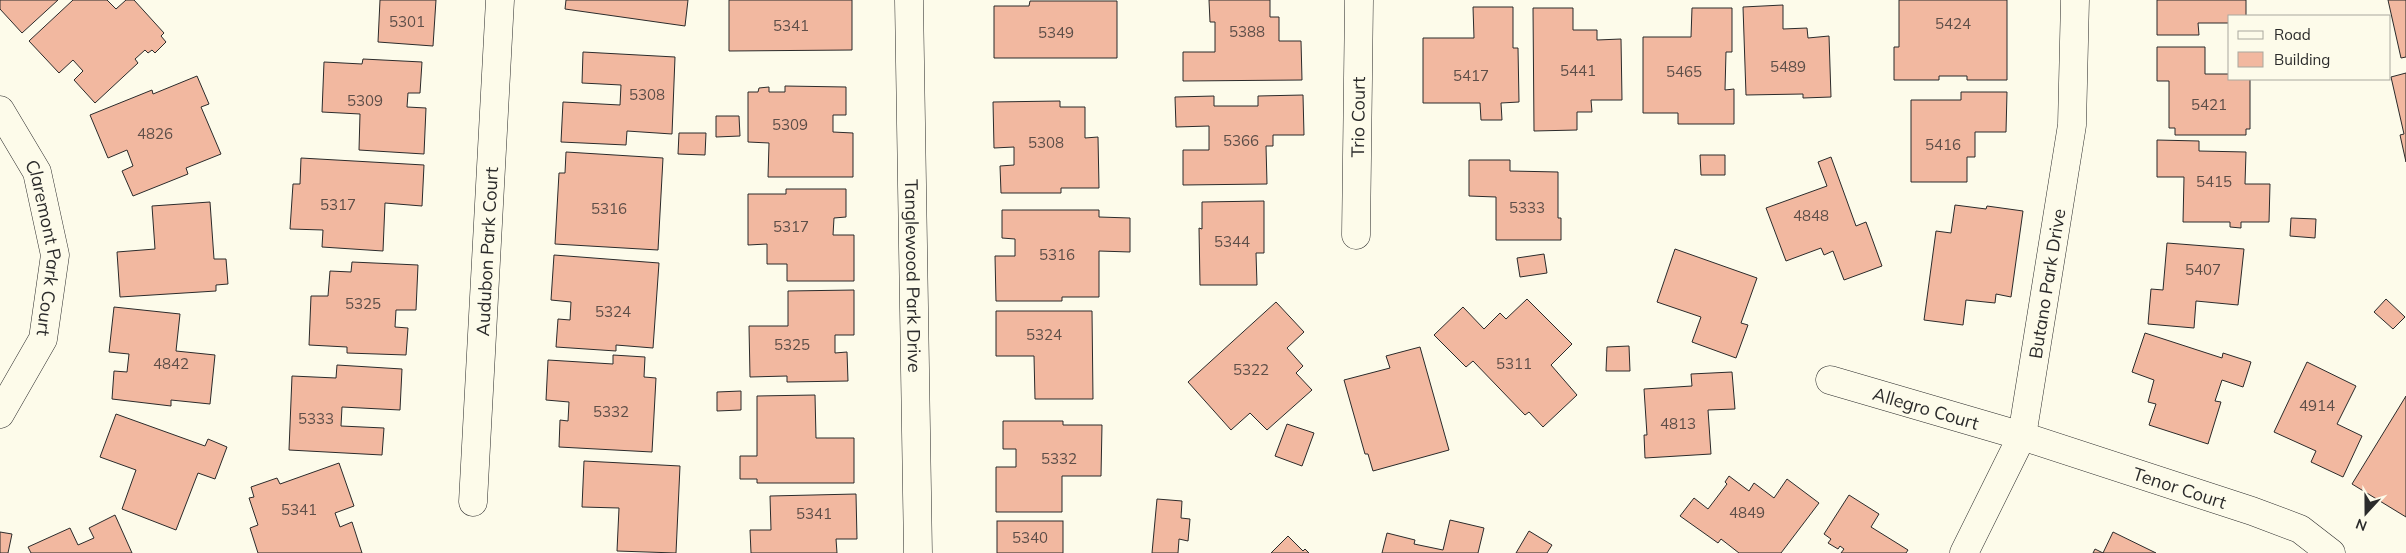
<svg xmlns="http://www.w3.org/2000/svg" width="2406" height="553" font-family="Mulish,sans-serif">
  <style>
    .building { fill: #f2b8a0; stroke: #2b2b2b }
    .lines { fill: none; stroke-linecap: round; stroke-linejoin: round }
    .minor-casing { stroke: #2b2b2b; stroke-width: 29 }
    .minor { stroke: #fdfbea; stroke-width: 28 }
    .labels { text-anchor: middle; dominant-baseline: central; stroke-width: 4; stroke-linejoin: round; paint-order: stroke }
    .number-label { font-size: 15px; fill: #5d4e48 }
    .street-label { font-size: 18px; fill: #2b2b2b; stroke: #fdfbea }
  </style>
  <rect width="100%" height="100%" fill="#fdfbea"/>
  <g class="building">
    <path d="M0 0H58L22 33 0 9Z"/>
    <path d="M73 0H107L116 9 126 0H134L164 33 161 36 166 42 155 53 152 50 148 53 145 50 135 59 138 63 95 103 74 80 83 71 73 60 59 73 29 41Z"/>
    <path d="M380 0H436L433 46 378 42Z"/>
    <path d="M566 0H688L685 26 565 9Z"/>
    <path d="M729 0H852V50L729 51Z"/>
    <path d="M1209 0H1270V17H1279V41H1301L1302 80 1183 81V52H1215V22H1210Z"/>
    <path d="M1899 0H2007V80H1967V76H1939V80H1894V47H1899Z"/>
    <path d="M2157 0H2246V16H2230V23H2198L2199 35H2157Z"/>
    <path d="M2388 0H2406V57L2401 58Z"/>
    <path d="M1030 1H1117V58H994V6H1029Z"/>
    <path d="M1783 5V29L1807 28 1808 38 1829 36 1831 97 1803 98V94L1746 95 1743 7Z"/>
    <path d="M1473 7H1513V48H1518L1519 102 1501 103 1502 120H1481L1480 103H1423V38H1474Z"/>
    <path d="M1533 8H1573V30H1597V40L1621 39 1622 100H1591L1592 112H1577V130L1534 131Z"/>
    <path d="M1692 8H1732V52H1726L1725 90 1734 89V124H1678V113H1643V37H1691Z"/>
    <path d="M2157 47H2205V74H2230V79H2250V129H2246V135H2175V128H2169V81H2157Z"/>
    <path d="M583 52 675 57 672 134 627 131 626 145 561 142 563 102 620 105 621 85 582 83Z"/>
    <path d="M363 59 422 62 420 93H408L407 107 426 108 424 154 359 150 360 114 322 112 324 62 362 64Z"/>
    <path d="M2406 73V162L2400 135 2404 134 2391 77Z"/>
    <path d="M197 76 209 104 201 107 221 154 186 168 188 174 133 196 122 171 133 166 127 150 108 158 90 115 152 90 153 94Z"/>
    <path d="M785 86 846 87V115H833V132L853 133V177H768L769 143 748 142V92H758L759 88 769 87V92H785Z"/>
    <path d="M1961 92H2007L2006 132H1975V157H1967V182H1911V100H1961Z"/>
    <path d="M1303 95 1304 135H1273V146H1266L1267 184 1183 185V150H1209V126L1176 127 1175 97 1214 96V106H1258V96Z"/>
    <path d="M1060 101V107H1085V138L1098 137 1099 188H1061V193H1001L1000 166 1014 165V147L994 148 993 102Z"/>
    <path d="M716 116H739L740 136 716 137Z"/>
    <path d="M679 133H706L705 155 678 154Z"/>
    <path d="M2157 140 2199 141V151L2246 152 2245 184H2270L2269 222H2241V228L2230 227V222H2183L2184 177H2157Z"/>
    <path d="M566 152 663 158 658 250 555 244 559 173H565Z"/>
    <path d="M1700 155H1725V175H1701Z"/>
    <path d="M1831 157 1856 226 1866 222 1882 266 1844 280 1833 251 1824 255 1821 248 1786 261 1766 208 1827 186 1818 162Z"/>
    <path d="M301 158 424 165 422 206 385 203 383 251 322 247 323 230 290 229 293 184H300Z"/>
    <path d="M1469 160H1510V171L1558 172V218H1561V240H1496V197L1469 196Z"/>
    <path d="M786 189H846V217L834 218 833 235H854V281H787V264H767V244L748 245V194H786Z"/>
    <path d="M1264 201V253H1256L1257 285H1200L1199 228 1202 229V202Z"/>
    <path d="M210 202 214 259H226L228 284 216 285V291L120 297 117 252 155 249 152 206Z"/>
    <path d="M1955 205 1986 209 1987 206 2023 211 2011 297 1996 294 1995 303 1966 300 1963 325 1924 320 1936 231 1951 233Z"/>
    <path d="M1002 210H1099V217L1130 218V252L1099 251V297H1062V301H996L995 256H1015V239L1002 238Z"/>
    <path d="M2291 218 2316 219 2315 238 2290 236Z"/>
    <path d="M2167 243 2244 249 2238 305 2196 301 2194 328 2148 324 2151 289 2163 290Z"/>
    <path d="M1675 249 1757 278 1741 323 1748 325 1736 358 1692 342 1701 317 1657 302Z"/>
    <path d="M1544 254 1547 273 1520 277 1517 258Z"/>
    <path d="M554 255 659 263 653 348 616 345V351L556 347 558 319 570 320 571 302 551 300Z"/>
    <path d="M352 262 418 265 416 310H396L395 327 408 328 406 355 347 353V347L309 345 311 296H328L330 271 351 272Z"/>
    <path d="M854 290V335H835V353L847 352 848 381 787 382V376L750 377 749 326H788V291Z"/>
    <path d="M1527 299 1572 344 1551 365 1577 395 1543 427 1529 412 1525 415 1473 361 1466 367 1434 335 1463 307 1484 329 1500 313 1506 319Z"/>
    <path d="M2386 299 2405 317 2393 329 2374 312Z"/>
    <path d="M1276 302 1304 332 1287 348 1303 366 1296 373 1312 390 1267 430 1250 413 1231 430 1188 382Z"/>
    <path d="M114 307 180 314 176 351 215 355 210 404 171 400V406L112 399 114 371 127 372 129 354 109 352Z"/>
    <path d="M996 311H1092L1093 399H1035L1034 356H996Z"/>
    <path d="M2145 333 2222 358 2223 353 2251 362 2243 387 2222 380 2215 401 2221 402 2208 444 2149 425 2156 404 2148 402 2154 380 2132 372Z"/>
    <path d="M1629 346 1630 371H1606L1607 347Z"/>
    <path d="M1420 347 1449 450 1373 471 1368 454H1365L1344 380 1390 368 1386 356Z"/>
    <path d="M613 355 645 357 644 377 656 378 652 452 559 447 560 420 568 421 569 402 546 400 548 360 613 364Z"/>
    <path d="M2307 362 2356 386 2337 424 2362 436 2343 477 2311 462 2316 451 2274 432Z"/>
    <path d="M337 365 402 369 400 410 342 407 341 426 384 428 382 455 289 450 292 376 336 378Z"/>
    <path d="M1732 372 1735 409 1708 410 1711 454 1645 458 1644 435H1647L1644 389 1692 386 1691 374Z"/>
    <path d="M741 391V410L717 411V392Z"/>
    <path d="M815 395 816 438H854V483H757V479H740V456H757V396Z"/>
    <path d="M2406 396V517L2352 484Z"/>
    <path d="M116 414 205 446 208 439 227 447 215 479 198 473 176 530 122 509 136 470 100 457Z"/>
    <path d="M1003 421H1063V425H1102L1101 476H1062V512H996V467H1016V449H1003Z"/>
    <path d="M1287 424 1314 433 1302 466 1275 456Z"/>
    <path d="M584 461 680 466 676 553 617 551 619 508 582 507Z"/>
    <path d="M339 463 354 506 335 513 340 527 352 522 362 553H258L250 528 258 525 249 498 254 497 251 487 277 478 280 484Z"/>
    <path d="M1729 476 1749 491 1754 483 1774 498 1787 479 1819 503 1781 553H1739L1721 539 1718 543 1680 516 1694 498 1708 509 1727 484 1725 482Z"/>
    <path d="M856 494 857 539H836L837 553H751L750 530H771L770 496Z"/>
    <path d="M1849 495 1879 514 1871 527 1908 550 1906 553H1841L1844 549 1840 546 1838 549 1828 543 1831 539 1824 534Z"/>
    <path d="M1157 499 1182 501 1181 518 1190 519 1188 541 1179 539 1178 553H1152Z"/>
    <path d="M115 515 132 553H31L28 547 70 528 78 545 94 538 89 528Z"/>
    <path d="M1450 520 1484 528 1478 553H1382L1387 533 1415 540 1414 544 1443 550Z"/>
    <rect x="997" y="521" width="66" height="32"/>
    <path d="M1529 531 1552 545 1547 553H1516Z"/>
    <path d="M0 532 12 534 8 553H0Z"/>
    <path d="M2113 532 2156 553H2093L2095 549 2103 553Z"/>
    <path d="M1288 536 1303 551 1305 549 1309 553H1271Z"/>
  </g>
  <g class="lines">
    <g class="minor-casing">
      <g id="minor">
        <path id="s1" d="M909 0 918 553"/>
        <path id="s2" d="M0 110 37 172 55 255 43 339 0 414"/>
        <path id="s3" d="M1356 235 1359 0"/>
        <path id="s4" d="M1830 380 2022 436 2252 511 2300 529 2331 553"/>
        <path id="s5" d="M473 502 500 0"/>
        <path id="s6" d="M1964 553 2022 436 2072 125 2075 0"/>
      </g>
    </g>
    <use href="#minor" class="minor"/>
  </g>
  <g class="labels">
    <g class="number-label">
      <text x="407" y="21">5301</text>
      <text x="1953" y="23">5424</text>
      <text x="791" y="25">5341</text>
      <text x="1247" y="31">5388</text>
      <text x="1056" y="32">5349</text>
      <text x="1788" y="66">5489</text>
      <text x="1578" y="70">5441</text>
      <text x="1684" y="71">5465</text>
      <text x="1471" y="75">5417</text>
      <text x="647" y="94">5308</text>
      <text x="365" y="100">5309</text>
      <text x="2209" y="104">5421</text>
      <text x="790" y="124">5309</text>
      <text x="155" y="133">4826</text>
      <text x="1241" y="140">5366</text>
      <text x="1046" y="142">5308</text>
      <text x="1943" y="144">5416</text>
      <text x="2214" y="181">5415</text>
      <text x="338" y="204">5317</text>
      <text x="1527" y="207">5333</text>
      <text x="609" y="208">5316</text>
      <text x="1811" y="215">4848</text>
      <text x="791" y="226">5317</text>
      <text x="1232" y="241">5344</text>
      <text x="1057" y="254">5316</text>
      <text x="2203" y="269">5407</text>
      <text x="363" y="303">5325</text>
      <text x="613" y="311">5324</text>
      <text x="1044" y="334">5324</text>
      <text x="792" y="344">5325</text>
      <text x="171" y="363">4842</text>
      <text x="1514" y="363">5311</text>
      <text x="1251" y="369">5322</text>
      <text x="2317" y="405">4914</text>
      <text x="611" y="411">5332</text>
      <text x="316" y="418">5333</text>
      <text x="1678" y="423">4813</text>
      <text x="1059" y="458">5332</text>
      <text x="299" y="509">5341</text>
      <text x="1747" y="512">4849</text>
      <text x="814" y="513">5341</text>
      <text x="1030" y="537">5340</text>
    </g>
    <g class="street-label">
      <text stroke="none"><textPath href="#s3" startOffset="118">Trio Court</textPath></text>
      <text stroke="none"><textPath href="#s2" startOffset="149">Claremont Park Court</textPath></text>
      <text stroke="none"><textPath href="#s5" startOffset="251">Audubon Park Court</textPath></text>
      <text stroke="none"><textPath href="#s1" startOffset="276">Tanglewood Park Drive</textPath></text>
      <text stroke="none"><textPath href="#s6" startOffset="285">Butano Park Drive</textPath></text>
      <text stroke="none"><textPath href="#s4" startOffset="100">Allegro Court</textPath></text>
      <text stroke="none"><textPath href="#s4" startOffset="366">Tenor Court</textPath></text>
    </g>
  </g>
  <rect x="2228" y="15" width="162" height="65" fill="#fdfbea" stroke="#a9a89e"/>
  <rect x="2238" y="31" width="25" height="8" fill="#fdfbea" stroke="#a9a89e"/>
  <text x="2274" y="40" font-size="15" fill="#2b2b2b">Road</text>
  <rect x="2238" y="52" width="25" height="15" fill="#f2b8a0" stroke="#a9a89e"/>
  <text x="2274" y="65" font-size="15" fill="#2b2b2b">Building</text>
  <g transform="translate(2366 513) rotate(201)" stroke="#fdfbea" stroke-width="4" paint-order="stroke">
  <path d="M0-4L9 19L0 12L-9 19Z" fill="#2b2b2b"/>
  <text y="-8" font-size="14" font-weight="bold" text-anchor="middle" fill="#2b2b2b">N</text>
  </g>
</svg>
